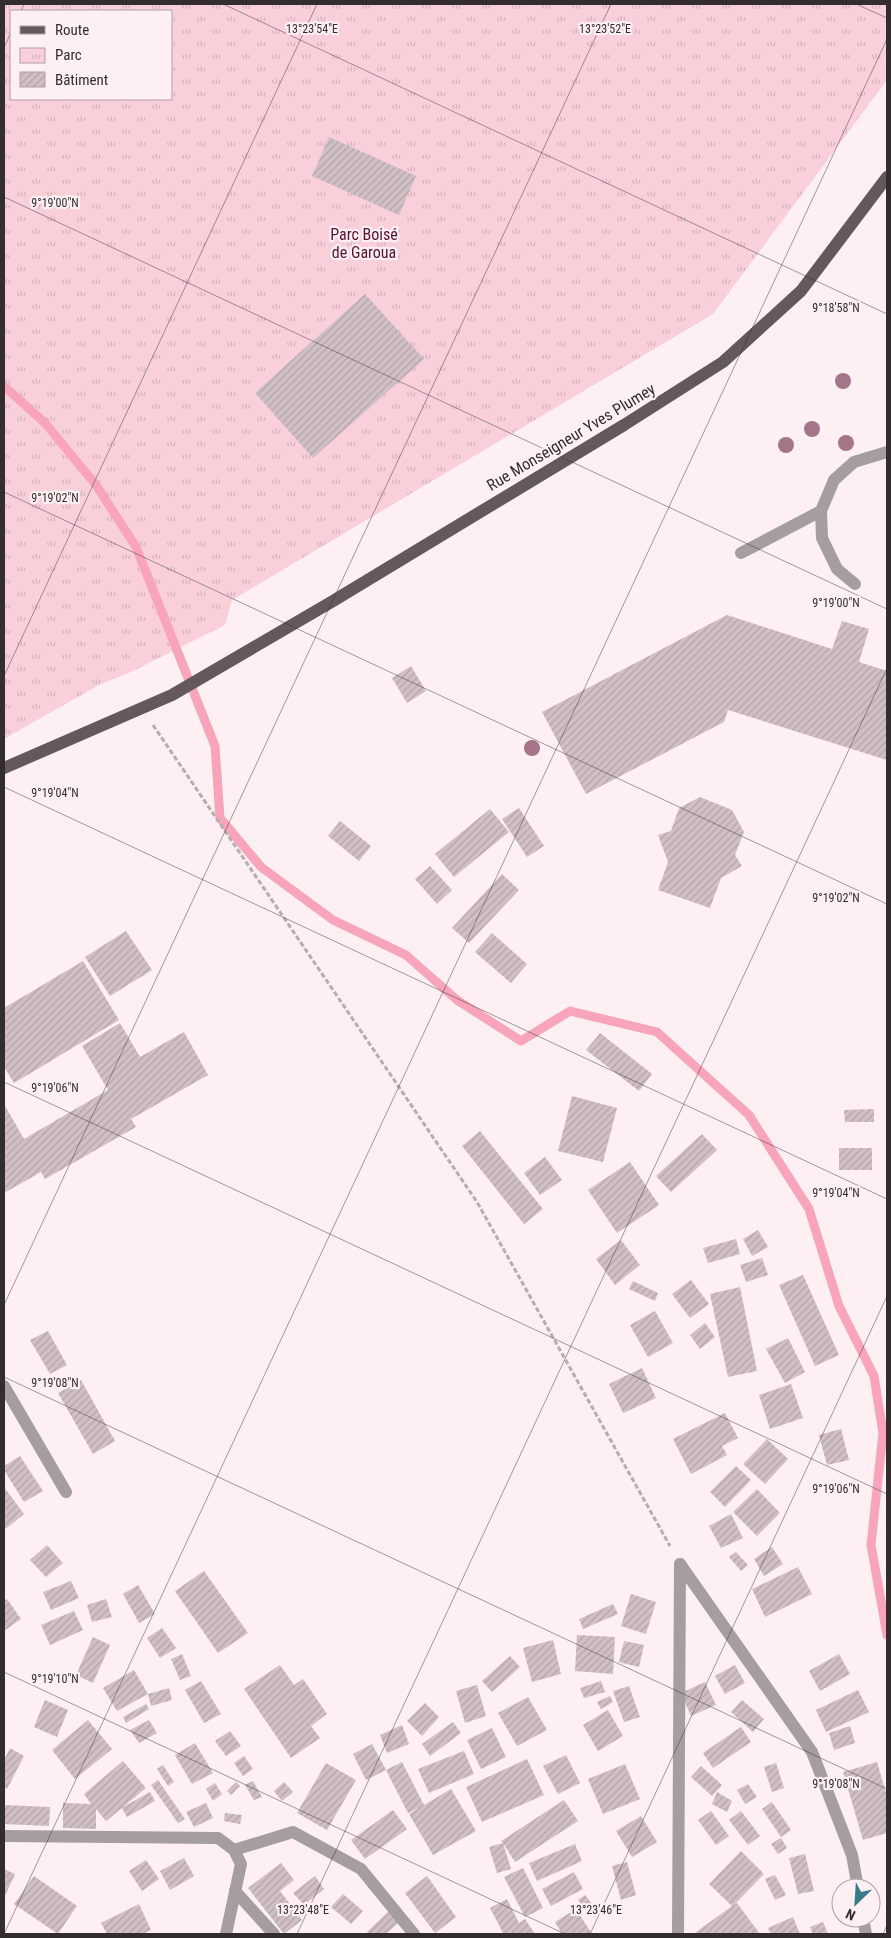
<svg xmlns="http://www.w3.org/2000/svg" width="891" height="1938" font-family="'Roboto Condensed',sans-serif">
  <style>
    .park { fill: url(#park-tufts); fill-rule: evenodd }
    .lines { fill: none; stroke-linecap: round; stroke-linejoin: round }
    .stream { stroke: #f8a4bb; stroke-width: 9 }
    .building { fill: url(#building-hatch) }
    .path { stroke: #b7acae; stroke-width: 3; stroke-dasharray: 5 2.5; stroke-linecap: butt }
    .minor { stroke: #a59d9f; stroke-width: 12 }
    .major { stroke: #64585b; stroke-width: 12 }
    .tree { fill: #a37586 }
    .ticks { fill: none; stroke: #342d2e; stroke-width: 1; stroke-opacity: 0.45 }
    .labels { text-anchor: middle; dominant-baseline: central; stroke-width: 4.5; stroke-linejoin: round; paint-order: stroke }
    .park-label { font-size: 16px; fill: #59112d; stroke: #fdeff2 }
    .street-label { font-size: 16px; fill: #342d2e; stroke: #fdeff2 }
    .ticks-label { font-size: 12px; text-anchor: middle; fill: #342d2e; stroke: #fdeff2; stroke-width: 4.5; stroke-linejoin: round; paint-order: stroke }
  </style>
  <defs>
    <pattern id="park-tufts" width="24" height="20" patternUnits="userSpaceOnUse" patternTransform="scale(1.25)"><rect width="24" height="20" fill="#f9d0da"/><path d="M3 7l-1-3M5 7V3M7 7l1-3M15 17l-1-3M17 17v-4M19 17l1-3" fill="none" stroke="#d6b3bb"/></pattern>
    <pattern id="building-hatch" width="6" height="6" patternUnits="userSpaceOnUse" patternTransform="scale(1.25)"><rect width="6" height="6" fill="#d0bfc3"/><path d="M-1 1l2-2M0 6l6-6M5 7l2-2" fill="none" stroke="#b3a4a8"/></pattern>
  </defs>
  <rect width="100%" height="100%" fill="#fdeff2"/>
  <path class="park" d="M4 4H887V80L713 314 232 600 225 625 131 672 99 685 4 739ZM11 11H171V99H11Z"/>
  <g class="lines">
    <path class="stream" d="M4 386 45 423 96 485 136 547 215 746 220 818 261 867 333 920 406 955 457 1000 521 1041 570 1011 657 1032 749 1115 809 1209 839 1306 874 1376 883 1433 871 1545 887 1635"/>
  </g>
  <g class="building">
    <path d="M329 137 416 176 399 215 312 176Z"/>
    <path d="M365 294 424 359 313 458 255 393Z"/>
    <path d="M727 615 832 649 842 621 869 629 859 662 887 671V760L728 710 724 722 586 794 542 712Z"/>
    <path d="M411 666 426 691 407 703 392 678Z"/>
    <path d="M700 797 732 810 744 832 735 855 742 866 721 878 710 908 658 890 668 862 658 835 671 831 679 808Z"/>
    <path d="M519 808 544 846 527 857 502 819Z"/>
    <path d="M490 809 509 832 454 877 435 854Z"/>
    <path d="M340 821 371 846 359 861 328 836Z"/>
    <path d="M430 866 452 890 437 904 415 879Z"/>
    <path d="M502 874 519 890 469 943 452 928Z"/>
    <path d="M126 931 152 970 110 996 85 957Z"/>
    <path d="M492 933 527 964 511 983 475 952Z"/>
    <path d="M83 961 119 1020 14 1083 4 1067V1008Z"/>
    <path d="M120 1023 140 1057 184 1032 208 1075 131 1119 136 1127 45 1179 41 1172 4 1193V1104L24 1139 108 1090 82 1046Z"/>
    <path d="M600 1033 652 1074 639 1091 586 1050Z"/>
    <path d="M572 1096 617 1108 603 1162 558 1151Z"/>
    <path d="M874 1109V1122H845L844 1110Z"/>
    <path d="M480 1131 543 1209 524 1224 462 1146Z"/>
    <path d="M702 1134 717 1150 671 1192 656 1176Z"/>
    <rect x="839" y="1148" width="33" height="22"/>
    <path d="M545 1157 562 1180 540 1195 524 1173Z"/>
    <path d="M630 1162 659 1205 617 1233 588 1190Z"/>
    <path d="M758 1230 768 1247 752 1256 743 1239Z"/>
    <path d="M736 1239 740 1254 708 1263 703 1248Z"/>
    <path d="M621 1240 640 1265 615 1285 596 1259Z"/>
    <path d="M762 1258 768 1275 746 1282 740 1265Z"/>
    <path d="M803 1275 839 1355 815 1366 779 1285Z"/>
    <path d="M691 1280 709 1304 690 1318 672 1294Z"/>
    <path d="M633 1281 658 1293 655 1301 629 1289Z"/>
    <path d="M740 1287 757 1371 728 1377 710 1294Z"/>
    <path d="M655 1311 673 1343 648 1357 630 1325Z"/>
    <path d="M705 1323 715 1337 700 1349 690 1335Z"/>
    <path d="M48 1331 67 1365 50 1374 30 1340Z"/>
    <path d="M788 1338 805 1372 785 1383 766 1349Z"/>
    <path d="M642 1368 656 1398 623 1413 609 1384Z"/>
    <path d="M81 1380 115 1441 93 1454 58 1393Z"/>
    <path d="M791 1384 803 1418 770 1429 759 1395Z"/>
    <path d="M725 1413 738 1438 722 1446 727 1455 691 1474 673 1439Z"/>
    <path d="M841 1429 849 1460 827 1465 819 1435Z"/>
    <path d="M767 1439 788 1459 765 1484 743 1464Z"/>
    <path d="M20 1456 43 1491 24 1502 4 1470V1466Z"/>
    <path d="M736 1466 751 1480 725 1507 710 1492Z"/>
    <path d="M4 1487 24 1514 4 1530Z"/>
    <path d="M757 1489 780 1513 757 1536 733 1512Z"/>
    <path d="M731 1514 743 1538 721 1548 709 1526Z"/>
    <path d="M47 1545 63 1563 46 1577 30 1560Z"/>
    <path d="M772 1547 783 1564 764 1576 754 1559Z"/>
    <path d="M736 1552 748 1565 741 1571 729 1557Z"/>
    <path d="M798 1567 812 1594 765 1617 752 1589Z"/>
    <path d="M204 1571 248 1633 218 1653 175 1591Z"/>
    <path d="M71 1581 79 1598 51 1610 43 1592Z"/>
    <path d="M138 1585 155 1614 139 1623 123 1594Z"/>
    <path d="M631 1594 656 1602 646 1634 621 1626Z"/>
    <path d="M7 1599 21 1619 4 1631V1601Z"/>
    <path d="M106 1599 112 1617 92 1622 87 1605Z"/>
    <path d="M613 1604 618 1614 583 1629 579 1619Z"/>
    <path d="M74 1611 83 1630 50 1645 41 1625Z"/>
    <path d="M162 1628 176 1648 160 1658 147 1638Z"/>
    <path d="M577 1635 615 1637 613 1674 575 1671Z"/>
    <path d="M93 1637 110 1645 93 1683 76 1675Z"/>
    <path d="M553 1640 561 1674 532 1682 523 1648Z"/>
    <path d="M624 1641 644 1645 639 1667 619 1662Z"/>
    <path d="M182 1654 191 1676 180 1680 171 1659Z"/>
    <path d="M839 1654 850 1674 820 1691 809 1671Z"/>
    <path d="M510 1656 520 1667 492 1692 482 1681Z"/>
    <path d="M280 1665 294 1685 303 1679 327 1714 311 1726 320 1738 291 1758 244 1689Z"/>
    <path d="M735 1665 745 1683 725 1694 715 1676Z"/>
    <path d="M134 1670 148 1694 169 1688 172 1700 151 1706 148 1694 117 1711 103 1688Z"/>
    <path d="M201 1681 221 1714 204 1723 185 1690Z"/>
    <path d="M601 1681 605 1692 584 1698 580 1688Z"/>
    <path d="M705 1682 716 1705 691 1716 681 1693Z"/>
    <path d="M477 1685 486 1716 465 1723 456 1691Z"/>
    <path d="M629 1686 640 1717 624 1722 613 1691Z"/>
    <path d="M858 1690 869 1712 826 1732 816 1710Z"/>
    <path d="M610 1696 613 1702 601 1709 597 1702Z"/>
    <path d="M528 1697 547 1730 517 1746 498 1713Z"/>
    <path d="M45 1700 68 1710 57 1737 34 1727Z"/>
    <path d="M742 1700 764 1719 753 1732 731 1712Z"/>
    <path d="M425 1703 439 1717 422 1736 407 1721Z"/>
    <path d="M146 1704 149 1709 126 1723 123 1717Z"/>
    <path d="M608 1710 623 1736 598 1751 583 1725Z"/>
    <path d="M88 1720 112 1749 75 1779 52 1750Z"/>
    <path d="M149 1720 157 1733 139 1743 130 1730Z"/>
    <path d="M453 1722 461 1733 430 1756 422 1744Z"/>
    <path d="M402 1725 409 1744 387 1753 380 1735Z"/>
    <path d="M850 1726 855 1743 834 1750 829 1733Z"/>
    <path d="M741 1727 751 1742 713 1768 703 1753Z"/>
    <path d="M492 1728 506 1757 481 1769 467 1740Z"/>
    <path d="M230 1731 241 1746 226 1756 215 1741Z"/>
    <path d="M195 1743 213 1773 192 1784 175 1755Z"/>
    <path d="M372 1744 386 1770 366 1780 353 1754Z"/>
    <path d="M10 1748 24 1756 7 1789 4 1787V1760Z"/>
    <path d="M464 1751 474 1774 429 1793 418 1769Z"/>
    <path d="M566 1755 580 1783 558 1794 543 1766Z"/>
    <path d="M244 1756 253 1769 243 1776 234 1763Z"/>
    <path d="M527 1759 544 1795 482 1822 466 1787Z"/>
    <path d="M123 1761 146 1788 123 1807 150 1792 155 1801 127 1817 122 1808 106 1821 96 1809V1829L63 1828V1803L91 1804 84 1794Z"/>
    <path d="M402 1762 424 1805 451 1789 476 1831 433 1855 409 1814 420 1807 408 1813 386 1770Z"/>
    <path d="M877 1762 887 1796V1833L863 1840 843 1772Z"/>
    <path d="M326 1763 356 1780 327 1830 297 1813Z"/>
    <path d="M776 1763 784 1788 772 1792 764 1767Z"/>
    <path d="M625 1764 640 1799 603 1814 588 1779Z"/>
    <path d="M163 1765 174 1782 168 1786 157 1769Z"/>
    <path d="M701 1766 722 1785 712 1796 691 1777Z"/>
    <path d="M158 1780 185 1819 178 1823 151 1785Z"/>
    <path d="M253 1781 262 1797 254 1800 245 1785Z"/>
    <path d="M236 1782 240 1786 231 1795 227 1791Z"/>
    <path d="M284 1782 293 1792 282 1801 274 1791Z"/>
    <path d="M215 1783 222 1794 213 1801 206 1789Z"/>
    <path d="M748 1784 757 1797 745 1804 737 1790Z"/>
    <path d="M717 1792 732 1801 727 1812 712 1804Z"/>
    <path d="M564 1800 578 1821 515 1862 503 1843 511 1869 497 1873 489 1847 503 1843 501 1841Z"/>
    <path d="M772 1802 791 1830 781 1837 762 1809Z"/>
    <path d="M206 1803 213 1818 194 1827 186 1812Z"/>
    <path d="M4 1805 50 1807 49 1826 4 1824Z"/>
    <path d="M393 1810 407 1829 365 1859 351 1840Z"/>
    <path d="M711 1811 729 1836 716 1845 698 1820Z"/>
    <path d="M741 1811 760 1836 748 1845 729 1820Z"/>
    <path d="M225 1813 242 1815 240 1824 224 1821Z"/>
    <path d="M641 1816 657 1842 632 1857 616 1831Z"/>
    <path d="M781 1838 787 1848 778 1854 771 1844Z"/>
    <path d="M575 1844 582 1861 537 1881 529 1863Z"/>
    <path d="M741 1851 764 1874 733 1906 737 1903 760 1934H697L696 1932 732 1906 709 1884Z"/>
    <path d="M805 1854 814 1891 798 1894 789 1858Z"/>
    <path d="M184 1858 194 1876 170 1890 160 1871Z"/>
    <path d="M146 1860 159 1879 142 1891 129 1871Z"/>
    <path d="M627 1862 636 1895 621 1900 612 1866Z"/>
    <path d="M281 1863 294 1880 280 1891 302 1920 284 1934 248 1888Z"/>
    <path d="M523 1868 543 1908 525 1917 504 1877Z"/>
    <path d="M4 1869 15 1874 4 1898Z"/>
    <path d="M574 1872 583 1889 551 1906 542 1889Z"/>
    <path d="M775 1875 786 1895 775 1900 765 1879Z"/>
    <path d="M34 1876 77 1906 58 1934 14 1904Z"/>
    <path d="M315 1876 324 1889 304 1905 293 1893Z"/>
    <path d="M427 1876 456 1917 435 1933 405 1893Z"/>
    <path d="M343 1894 363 1911 351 1924 331 1907Z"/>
    <path d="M585 1895 596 1909 590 1915 578 1900Z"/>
    <path d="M507 1899 519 1923 525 1919 535 1934H500L503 1933 490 1908Z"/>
    <path d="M139 1904 151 1930 142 1934H107L101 1923Z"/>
    <path d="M392 1908 403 1919 386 1934H369L367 1932Z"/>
    <path d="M576 1909 592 1934H562L555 1922Z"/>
    <path d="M793 1917 800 1934H771L768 1928Z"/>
    <path d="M823 1922 828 1934H813L810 1927Z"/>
  </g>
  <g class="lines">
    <path class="path" d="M153 725 477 1202 670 1546"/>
    <g class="minor">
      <path d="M741 553 821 511"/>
      <path d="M855 584 837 569 822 538 821 511 834 480 854 462 887 452"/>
      <path d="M4 1386 66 1492"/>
      <path d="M680 1564 812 1752 852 1855 858 1888"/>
      <path d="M4 1836 218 1838 234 1850 241 1864 226 1934"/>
      <path d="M234 1850 293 1832 361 1869 414 1934"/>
      <path d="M235 1891 274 1934"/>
      <path d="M863 1918 866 1934"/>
      <path d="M678 1934 680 1564"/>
    </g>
    <path class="major" d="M4 768 172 695 333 601 624 425 723 362 801 291 887 177"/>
  </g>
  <g class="tree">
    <circle cx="843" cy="381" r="8"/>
    <circle cx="812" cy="429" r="8"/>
    <circle cx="846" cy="443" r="8"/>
    <circle cx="786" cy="445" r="8"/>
    <circle cx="532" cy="748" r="8"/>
  </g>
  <path class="ticks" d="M223 4 887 314M856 4 887 18M21 11 24 4M4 48 11 32M4 197 887 609M4 492 887 904M4 676 317 4M4 787 887 1199M4 1082 887 1494M4 1305 611 4M4 1377 887 1789M4 1672 565 1934M4 1934 887 39M297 1934 887 668M590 1934 887 1296M883 1934 887 1925"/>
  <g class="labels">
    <g class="park-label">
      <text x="364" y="234">Parc Boisé<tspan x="364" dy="18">de Garoua</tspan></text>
    </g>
    <g class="street-label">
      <text transform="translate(571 437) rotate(-31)">Rue Monseigneur Yves Plumey</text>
    </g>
  </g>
  <g class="ticks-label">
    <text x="312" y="33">13°23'54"E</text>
    <text x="605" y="33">13°23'52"E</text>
    <text x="55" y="207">9°19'00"N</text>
    <text x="836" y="312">9°18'58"N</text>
    <text x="55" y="502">9°19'02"N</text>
    <text x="836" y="607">9°19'00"N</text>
    <text x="55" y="797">9°19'04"N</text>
    <text x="836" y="902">9°19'02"N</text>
    <text x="55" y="1092">9°19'06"N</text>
    <text x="836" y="1197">9°19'04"N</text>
    <text x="55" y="1387">9°19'08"N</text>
    <text x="836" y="1493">9°19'06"N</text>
    <text x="55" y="1683">9°19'10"N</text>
    <text x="836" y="1788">9°19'08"N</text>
    <text x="303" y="1914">13°23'48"E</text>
    <text x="596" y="1914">13°23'46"E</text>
  </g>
  <rect width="891" height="1938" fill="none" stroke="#342d2e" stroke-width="10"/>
  <rect x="10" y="10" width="162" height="90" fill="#fdeff2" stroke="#ada1a4"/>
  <rect x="20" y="26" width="25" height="8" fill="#64585b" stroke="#ada1a4"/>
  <text x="55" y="35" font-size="15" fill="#342d2e">Route</text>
  <rect x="20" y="48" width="25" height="15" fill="url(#park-tufts)" stroke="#ada1a4"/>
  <text x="55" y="60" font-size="15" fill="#342d2e">Parc</text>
  <rect x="20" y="72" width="25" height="15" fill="url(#building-hatch)" stroke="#ada1a4"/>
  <text x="55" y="85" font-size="15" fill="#342d2e">Bâtiment</text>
  <g transform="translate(856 1903) rotate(205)"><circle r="24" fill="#fdeff2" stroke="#ada1a4"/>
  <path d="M0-4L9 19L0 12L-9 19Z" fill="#367b89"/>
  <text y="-8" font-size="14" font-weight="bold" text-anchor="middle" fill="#342d2e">N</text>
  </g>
</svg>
